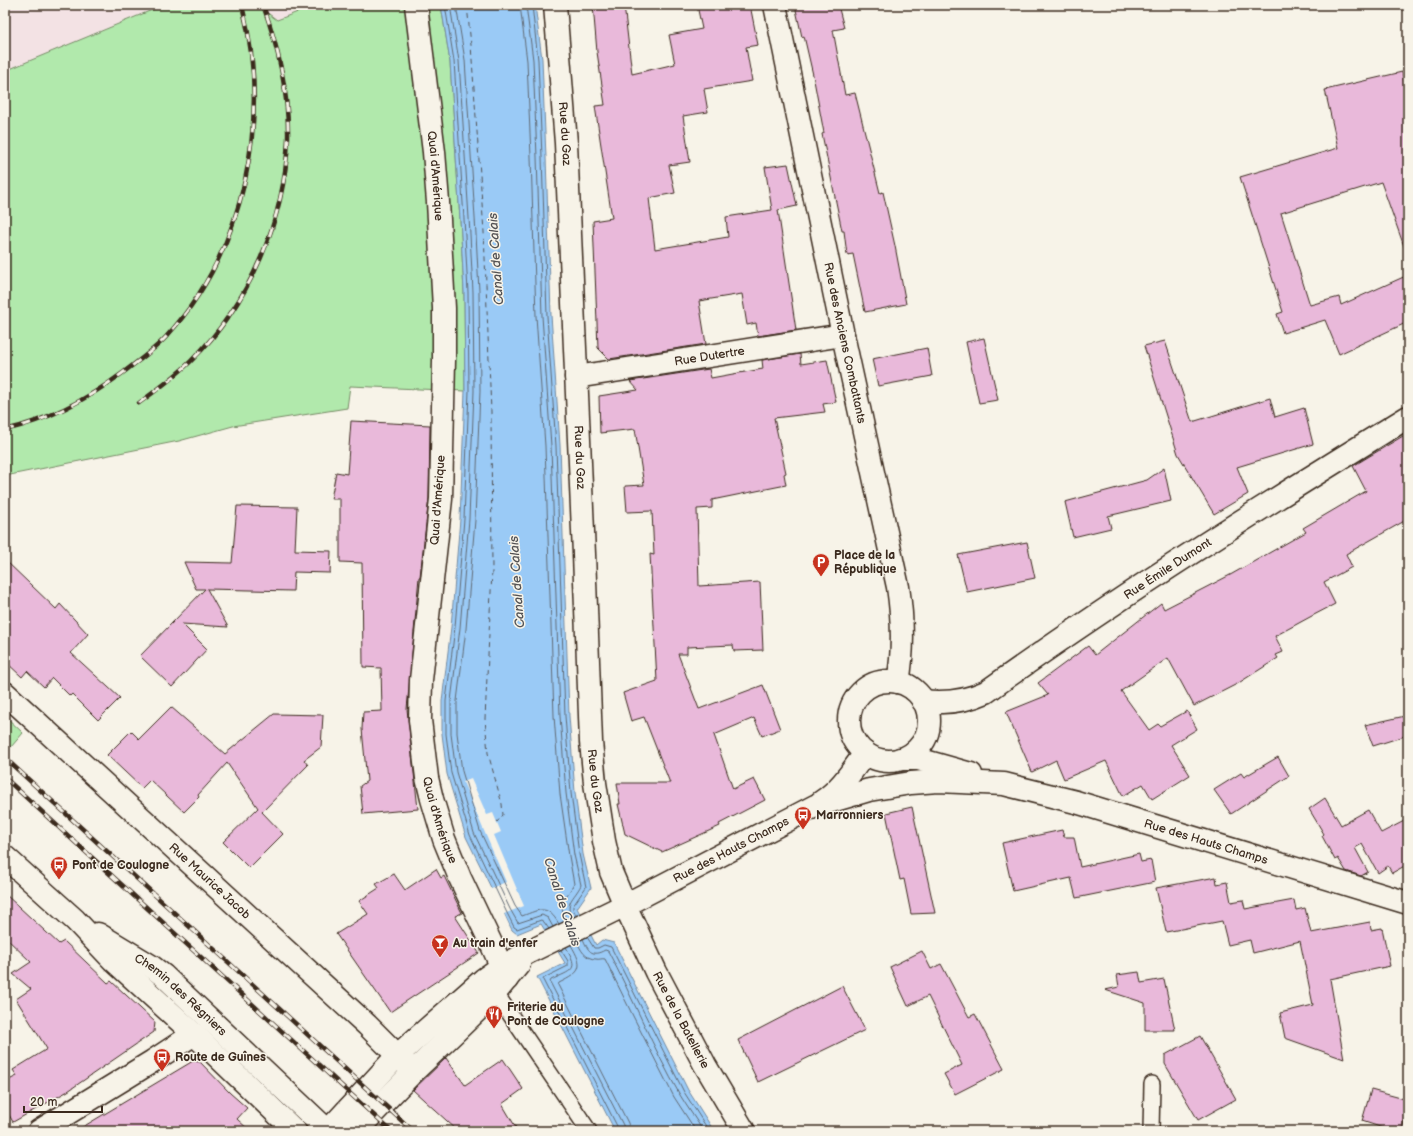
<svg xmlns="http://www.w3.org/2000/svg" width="1413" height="1136" font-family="'Balsamiq Sans',sans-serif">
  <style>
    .built { fill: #f3e2e4 }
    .green { fill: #b1e9ac; stroke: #768a65 }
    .water { fill: #9acaf6; stroke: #748aa0 }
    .pier { fill: #f7f3e8 }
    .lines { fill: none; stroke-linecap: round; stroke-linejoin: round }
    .shore { stroke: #616a74; stroke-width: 1 }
    .ferry { stroke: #535254; stroke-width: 1; stroke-dasharray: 5 4; stroke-linecap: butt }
    .building { fill: #e9b9da; stroke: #3b2a1e }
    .lane-casing { stroke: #3b2a1e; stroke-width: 18 }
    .street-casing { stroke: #3b2a1e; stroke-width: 25 }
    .secondary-casing { stroke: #3b2a1e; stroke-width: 25 }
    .lane { stroke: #f7f3e8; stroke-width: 15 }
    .street { stroke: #f7f3e8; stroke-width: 22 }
    .secondary { stroke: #f7f3e8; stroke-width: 22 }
    .rail-casing { stroke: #3b2a1e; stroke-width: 4.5 }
    .rail { stroke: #f7f3e8; stroke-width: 3; stroke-dasharray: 9; stroke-linecap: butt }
    .labels { text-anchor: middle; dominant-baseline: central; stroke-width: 3; stroke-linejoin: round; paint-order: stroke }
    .street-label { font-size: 12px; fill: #3b2a1e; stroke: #f7f3e8 }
    .poi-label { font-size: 12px; font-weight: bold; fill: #3b2a1e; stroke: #f7f3e8; text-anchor: start }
    .water-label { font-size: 13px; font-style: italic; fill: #535254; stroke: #f7f3e8 }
  </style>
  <rect width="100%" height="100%" fill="#f7f3e8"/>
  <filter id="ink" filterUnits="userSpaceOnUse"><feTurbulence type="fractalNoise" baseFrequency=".025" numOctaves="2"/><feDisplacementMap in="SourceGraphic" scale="8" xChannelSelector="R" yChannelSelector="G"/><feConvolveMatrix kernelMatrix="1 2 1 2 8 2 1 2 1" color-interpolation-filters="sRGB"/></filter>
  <g filter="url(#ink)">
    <g class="built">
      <path d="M5 5H164L5 71Z"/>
      <path d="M257 5H316L277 20Z"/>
    </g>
    <g class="green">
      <path d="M164 5H257L277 20 316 5H441L450 62 461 235 464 292 465 391 350 386 347 408 233 426 179 441 5 476V71Z"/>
      <path d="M5 716 23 733 11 747 5 742Z"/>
    </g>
    <path class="water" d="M441 5H535L542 59 546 157 551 315 560 445 569 716 575 792 583 854 591 888 577 908 596 945 602 940 614 943 688 1090 714 1131H615L537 977 565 963 541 924 517 934 512 930 466 837 447 774 442 734V701L451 627 460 519 465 391 464 292 461 235 450 62Z"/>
    <path class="pier" d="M471 779 487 815 493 813 501 832 494 835 524 906 504 914 509 925 507 926 489 889 506 882 463 782Z"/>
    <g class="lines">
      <g class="shore">
        <path d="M445 5 454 61 465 235 468 292 469 391 464 519 455 627 446 701V734L451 773 470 835 506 911 514 927 517 929 541 920 544 922 549 929"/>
        <path d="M450 5 459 61 470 234 473 292 474 391 469 519 460 628 451 701V734L456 772 474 833 510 909 518 923 542 915 548 918 553 927"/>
        <path d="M456 5 465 60 476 234 479 291 480 391 475 520 466 629 457 701V733L462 771 480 831 515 906 522 916C541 909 547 904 559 924"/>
        <path d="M520 5 527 61 531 157 536 316 545 446 554 716 560 794 569 856 574 884C566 899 557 902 566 920"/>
        <path d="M526 5 533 60 537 157 542 316 551 446 560 716 566 793 574 855 581 885C574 899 564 902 572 918"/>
        <path d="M532 5 538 60 542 157 547 316 556 446 565 716 571 793 579 854 586 887 573 906V909L576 915"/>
        <path d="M587 937 594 948H598L604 945 611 947 684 1092 709 1131"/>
        <path d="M583 939C588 950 591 958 605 950L608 951C633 998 653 1048 680 1095 687 1107 696 1119 703 1131"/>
        <path d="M577 942C581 950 585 959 596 959 599 960 602 958 605 959L633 1016 674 1097 696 1131"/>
        <path d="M571 945C584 967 582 972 559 983L558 985 628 1123 630 1131"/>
        <path d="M566 947C580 971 572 970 551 980L550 982 623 1125 624 1131"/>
        <path d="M561 950 568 961V966L544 978 543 980 618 1128 619 1131"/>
      </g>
      <path class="ferry" d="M467 5 471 45 484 232 491 412 492 571 485 719 488 753 502 804 503 815 497 822"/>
    </g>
    <g class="building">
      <path d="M593 5H624L632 74 675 64 669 35 702 29 697 5H750L758 45 746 47 752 81 704 89 708 112 683 116 690 162 669 165 675 193 649 198 655 249 728 237 726 217 772 210 765 167 788 164 797 206 778 210 796 330 758 336 756 323 747 325 742 294 699 301 706 344 609 359 598 348 593 221 612 218 595 106 605 105 597 52Z"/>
      <path d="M795 5H838L844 28 833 30 845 95 855 93 880 193 883 192 895 246 906 304 865 312 853 254 847 255 844 231H842L822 134 824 133 813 75 804 36 802 37Z"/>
      <path d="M1402 72 1408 99V248L1405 249 1381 182 1281 213 1310 305 1339 297 1341 305 1408 275V322L1339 354 1325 320 1283 333 1277 314 1283 312 1240 177 1338 148 1325 90Z"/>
      <path d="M984 338 998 400 979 403 966 342Z"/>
      <path d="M1165 341 1192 422 1270 398 1275 417 1304 408 1313 444 1237 467 1248 494 1214 514 1178 454 1144 346Z"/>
      <path d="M927 348 932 376 878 386 872 359Z"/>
      <path d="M800 354 801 364 827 360 836 402 823 404 825 412 774 418 786 473 784 474 786 485 712 500V508L697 509 699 586 760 582 763 650 734 651 733 645 687 647V654H678L699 709 763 685 780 729 762 736 754 718 714 735 733 789 754 779 765 800 719 824 720 826 662 852 625 834 618 804H620L617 783H670L644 717 631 721 623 693 657 681 650 554 654 555 652 511 627 512 625 486 644 485 635 429 600 433 599 396 638 390 630 381 709 369 711 378 733 374 763 369 762 360Z"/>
      <path d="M351 421 430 425 429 498 420 577H419L407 709 418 809 363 814 360 786 367 781 362 729 363 712 382 711 381 668 363 667 362 563 340 562V499H331L336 472 347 474Z"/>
      <path d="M1408 433V519L1346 554 1352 567 1324 582 1335 604 1310 617 1275 636 1283 652 1276 655 1278 658 1237 684 1194 706 1168 658 1121 691 1149 730 1158 724 1160 726 1187 711 1197 729 1171 745 1190 775 1152 799 1143 784 1123 796 1106 761 1064 779 1056 760 1032 772 1006 712 1048 695 1038 683 1088 646 1095 655 1161 603 1164 609 1232 574 1306 532 1303 528 1366 491 1353 466Z"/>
      <path d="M1164 468 1171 501 1108 516 1111 528 1073 537 1065 502 1147 480Z"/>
      <path d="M237 506 297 507 295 550 331 551 330 573 294 572 293 591 207 589 228 627 182 624 207 649 172 687 140 656 205 589H196L184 562 232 563Z"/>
      <path d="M1027 542 1035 578 967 592 958 555Z"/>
      <path d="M5 560 56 609 60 604 88 634 71 653 120 698 98 720 72 694 70 696 52 678 44 687 27 671 22 677 5 661Z"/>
      <path d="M171 707 225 754 274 714 323 715 321 747 304 760 308 765 262 812 283 834 249 868 223 842 258 808 227 763 198 795 199 797 184 812 150 780 142 788 107 755 131 731 139 739Z"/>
      <path d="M1405 716 1408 727V735L1373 746 1365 725Z"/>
      <path d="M1278 757 1289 776 1231 814 1214 790 1241 773 1244 777Z"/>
      <path d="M1325 798 1341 825 1368 810 1381 833 1408 819V864L1392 873 1388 866 1378 873 1362 844 1355 848 1368 872 1361 876 1346 871 1338 858 1335 860 1322 836 1324 834 1309 809Z"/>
      <path d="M912 807 935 913 911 914 904 879 900 880 886 813Z"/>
      <path d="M1062 830 1064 837H1074L1080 867 1139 854 1141 862 1151 860 1155 882 1076 898 1071 878 1013 891 1002 843Z"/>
      <path d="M436 869 441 878 444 876 462 913 455 916 479 953 390 1012 336 934 368 914 359 901 379 888 376 884 394 874 405 890Z"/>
      <path d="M1216 877 1217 884 1227 882 1231 902 1243 900 1245 909 1294 900 1296 910 1305 908 1311 933 1370 922 1371 930 1382 928 1390 966 1330 979 1344 1059 1285 1038 1280 1013 1313 1005 1300 941 1253 953 1250 940 1228 945 1222 921 1166 932 1156 888Z"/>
      <path d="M5 894 59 944 64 941 108 983 111 981 155 1022 154 1032 68 1091 13 1122 5 1108V1082L17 1076 13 1070 47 1049 16 999 31 989 13 974 31 962 5 937Z"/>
      <path d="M922 951 931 969 941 964 969 1017 975 1014 1004 1069 955 1094 944 1074 962 1065 928 996 908 1006 890 967Z"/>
      <path d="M1139 972 1141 983 1164 979 1175 1030H1145V1003L1105 990 1119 987 1117 975Z"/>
      <path d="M842 986 865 1030 758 1082 738 1040Z"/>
      <path d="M1200 1036 1236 1099 1198 1120 1165 1064V1055Z"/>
      <path d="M446 1058 465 1085 503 1059 523 1089 502 1104 518 1131H458L413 1090Z"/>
      <path d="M193 1061 200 1062 230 1093 247 1108 237 1119 250 1131H76Z"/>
      <path d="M1371 1090 1408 1100 1402 1131H1392L1362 1121Z"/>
    </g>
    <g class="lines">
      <g class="lane-casing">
        <g id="lane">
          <path d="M496 992 499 998 589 1131"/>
          <path d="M1151 1131 1152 1084"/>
        </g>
      </g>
      <g class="street-casing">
        <g id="street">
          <path id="s1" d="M416 5 434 152 438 202 444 308V360L441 499 421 680 420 720 427 778 432 799 444 839 460 878 490 941 507 979"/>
          <path id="s2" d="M775 5 843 335 898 587C903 620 904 649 898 682"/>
          <path id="s3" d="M576 377 843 335"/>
          <path id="s4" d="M5 693 367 1025 411 1069"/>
          <path id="s5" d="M625 905 656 972 705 1065 744 1131"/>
        </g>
      </g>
      <g class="secondary-casing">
        <g id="secondary">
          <path id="s6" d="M555 5 566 143 584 554 591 742 595 783 604 841 611 872 625 905"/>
          <circle cx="889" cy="721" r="40"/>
          <path id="s7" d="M923 701C945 704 966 701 986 692 1123 594 1265 505 1408 417"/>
          <path d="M900 759H918L971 774"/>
          <path d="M821 802C840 790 852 771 865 753"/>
          <path d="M5 857 75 920 113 960 194 1034 295 1131"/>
          <path id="s8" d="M98 934 151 966 164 976 328 1131"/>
          <path d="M39 1131 153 1061 194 1034"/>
          <path id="s9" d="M328 1131 398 1055 417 1038 484 979 501 967 529 952 625 905 815 806 869 790 911 783 938 781 1004 784 1076 802 1408 903"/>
          <path d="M356 1131 414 1071 456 1031 496 992 519 964"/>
        </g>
      </g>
      <use href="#lane" class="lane"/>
      <use href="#street" class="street"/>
      <use href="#secondary" class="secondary"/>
      <g class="rail-casing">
        <g id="rail">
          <path d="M139 403C157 390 175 377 191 361 250 303 285 220 288 138 289 95 278 46 263 5"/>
          <path d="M5 430C49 420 88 399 124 372 138 361 154 350 166 337 246 249 271 119 242 5"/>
          <path d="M5 758 413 1131"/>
          <path d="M5 778 391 1131"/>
        </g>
      </g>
      <use href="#rail" class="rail"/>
    </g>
  </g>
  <defs>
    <g id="parking-pin" transform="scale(0.9)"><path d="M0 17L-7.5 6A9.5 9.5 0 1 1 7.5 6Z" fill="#c8321e" stroke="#f7f3e8"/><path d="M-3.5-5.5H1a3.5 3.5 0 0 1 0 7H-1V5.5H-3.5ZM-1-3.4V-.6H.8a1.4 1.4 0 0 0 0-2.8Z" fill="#fff"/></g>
    <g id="bus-pin" transform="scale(0.9)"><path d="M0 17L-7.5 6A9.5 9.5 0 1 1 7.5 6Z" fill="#c8321e" stroke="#f7f3e8"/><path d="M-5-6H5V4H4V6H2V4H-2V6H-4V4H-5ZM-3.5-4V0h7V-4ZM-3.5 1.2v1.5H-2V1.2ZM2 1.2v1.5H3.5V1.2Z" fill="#fff"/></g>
    <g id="bar-pin" transform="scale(0.9)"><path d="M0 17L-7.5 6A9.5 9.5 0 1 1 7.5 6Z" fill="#c8321e" stroke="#f7f3e8"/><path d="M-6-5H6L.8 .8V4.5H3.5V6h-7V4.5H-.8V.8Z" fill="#fff"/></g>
    <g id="restaurant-pin" transform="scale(0.9)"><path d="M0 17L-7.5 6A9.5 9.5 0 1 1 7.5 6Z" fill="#c8321e" stroke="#f7f3e8"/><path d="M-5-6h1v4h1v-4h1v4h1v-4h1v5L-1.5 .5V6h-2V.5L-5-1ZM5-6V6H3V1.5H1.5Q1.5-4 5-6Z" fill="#fff"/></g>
  </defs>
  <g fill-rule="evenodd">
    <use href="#parking-pin" x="821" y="562"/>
    <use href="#bus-pin" x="803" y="815"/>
    <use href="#bus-pin" x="59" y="865"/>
    <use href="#bar-pin" x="440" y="943"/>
    <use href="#restaurant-pin" x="494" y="1014"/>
    <use href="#bus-pin" x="162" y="1057"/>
  </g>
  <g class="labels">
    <g class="street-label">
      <text stroke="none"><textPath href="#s6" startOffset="129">Rue du Gaz</textPath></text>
      <text stroke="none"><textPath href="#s1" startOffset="172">Quai d'Amérique</textPath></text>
      <text stroke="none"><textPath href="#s2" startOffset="345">Rue des Anciens Combattants</textPath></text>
      <text stroke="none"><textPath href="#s3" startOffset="135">Rue Dutertre</textPath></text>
      <text stroke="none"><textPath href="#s6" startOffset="453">Rue du Gaz</textPath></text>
      <text transform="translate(438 500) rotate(-86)">Quai d'Amérique</text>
      <text stroke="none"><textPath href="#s7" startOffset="284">Rue Émile Dumont</textPath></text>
      <text stroke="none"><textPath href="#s6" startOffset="777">Rue du Gaz</textPath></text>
      <text stroke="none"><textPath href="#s1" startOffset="820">Quai d'Amérique</textPath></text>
      <text stroke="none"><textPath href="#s9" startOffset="994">Rue des Hauts Champs</textPath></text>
      <text stroke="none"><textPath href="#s9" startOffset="497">Rue des Hauts Champs</textPath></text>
      <text stroke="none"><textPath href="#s4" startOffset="278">Rue Maurice Jacob</textPath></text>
      <text stroke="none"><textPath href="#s8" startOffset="103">Chemin des Régniers</textPath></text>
      <text stroke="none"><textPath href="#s5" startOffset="128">Rue de la Batellerie</textPath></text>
    </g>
    <g class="poi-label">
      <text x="834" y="555">Place de la<tspan x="834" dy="14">République</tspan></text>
      <text x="816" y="815">Marronniers</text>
      <text x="72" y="865">Pont de Coulogne</text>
      <text x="453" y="943">Au train d'enfer</text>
      <text x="507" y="1007">Friterie du<tspan x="507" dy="14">Pont de Coulogne</tspan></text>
      <text x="175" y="1057">Route de Guînes</text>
    </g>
    <g class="water-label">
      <text transform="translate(496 259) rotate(-94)">Canal de Calais</text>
      <text transform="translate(517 582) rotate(-94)">Canal de Calais</text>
      <text transform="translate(562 902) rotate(72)">Canal de Calais</text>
    </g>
  </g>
  <rect width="1413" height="1136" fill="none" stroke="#f7f3e8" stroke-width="20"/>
  <rect x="10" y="10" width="1393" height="1116" fill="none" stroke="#3b2a1e" stroke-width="1.5" filter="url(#ink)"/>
  <path d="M24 1106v6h78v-6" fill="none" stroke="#3b2a1e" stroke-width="2"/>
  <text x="30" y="1106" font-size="12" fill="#3b2a1e" stroke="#f7f3e8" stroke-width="3" paint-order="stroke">20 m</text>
</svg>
